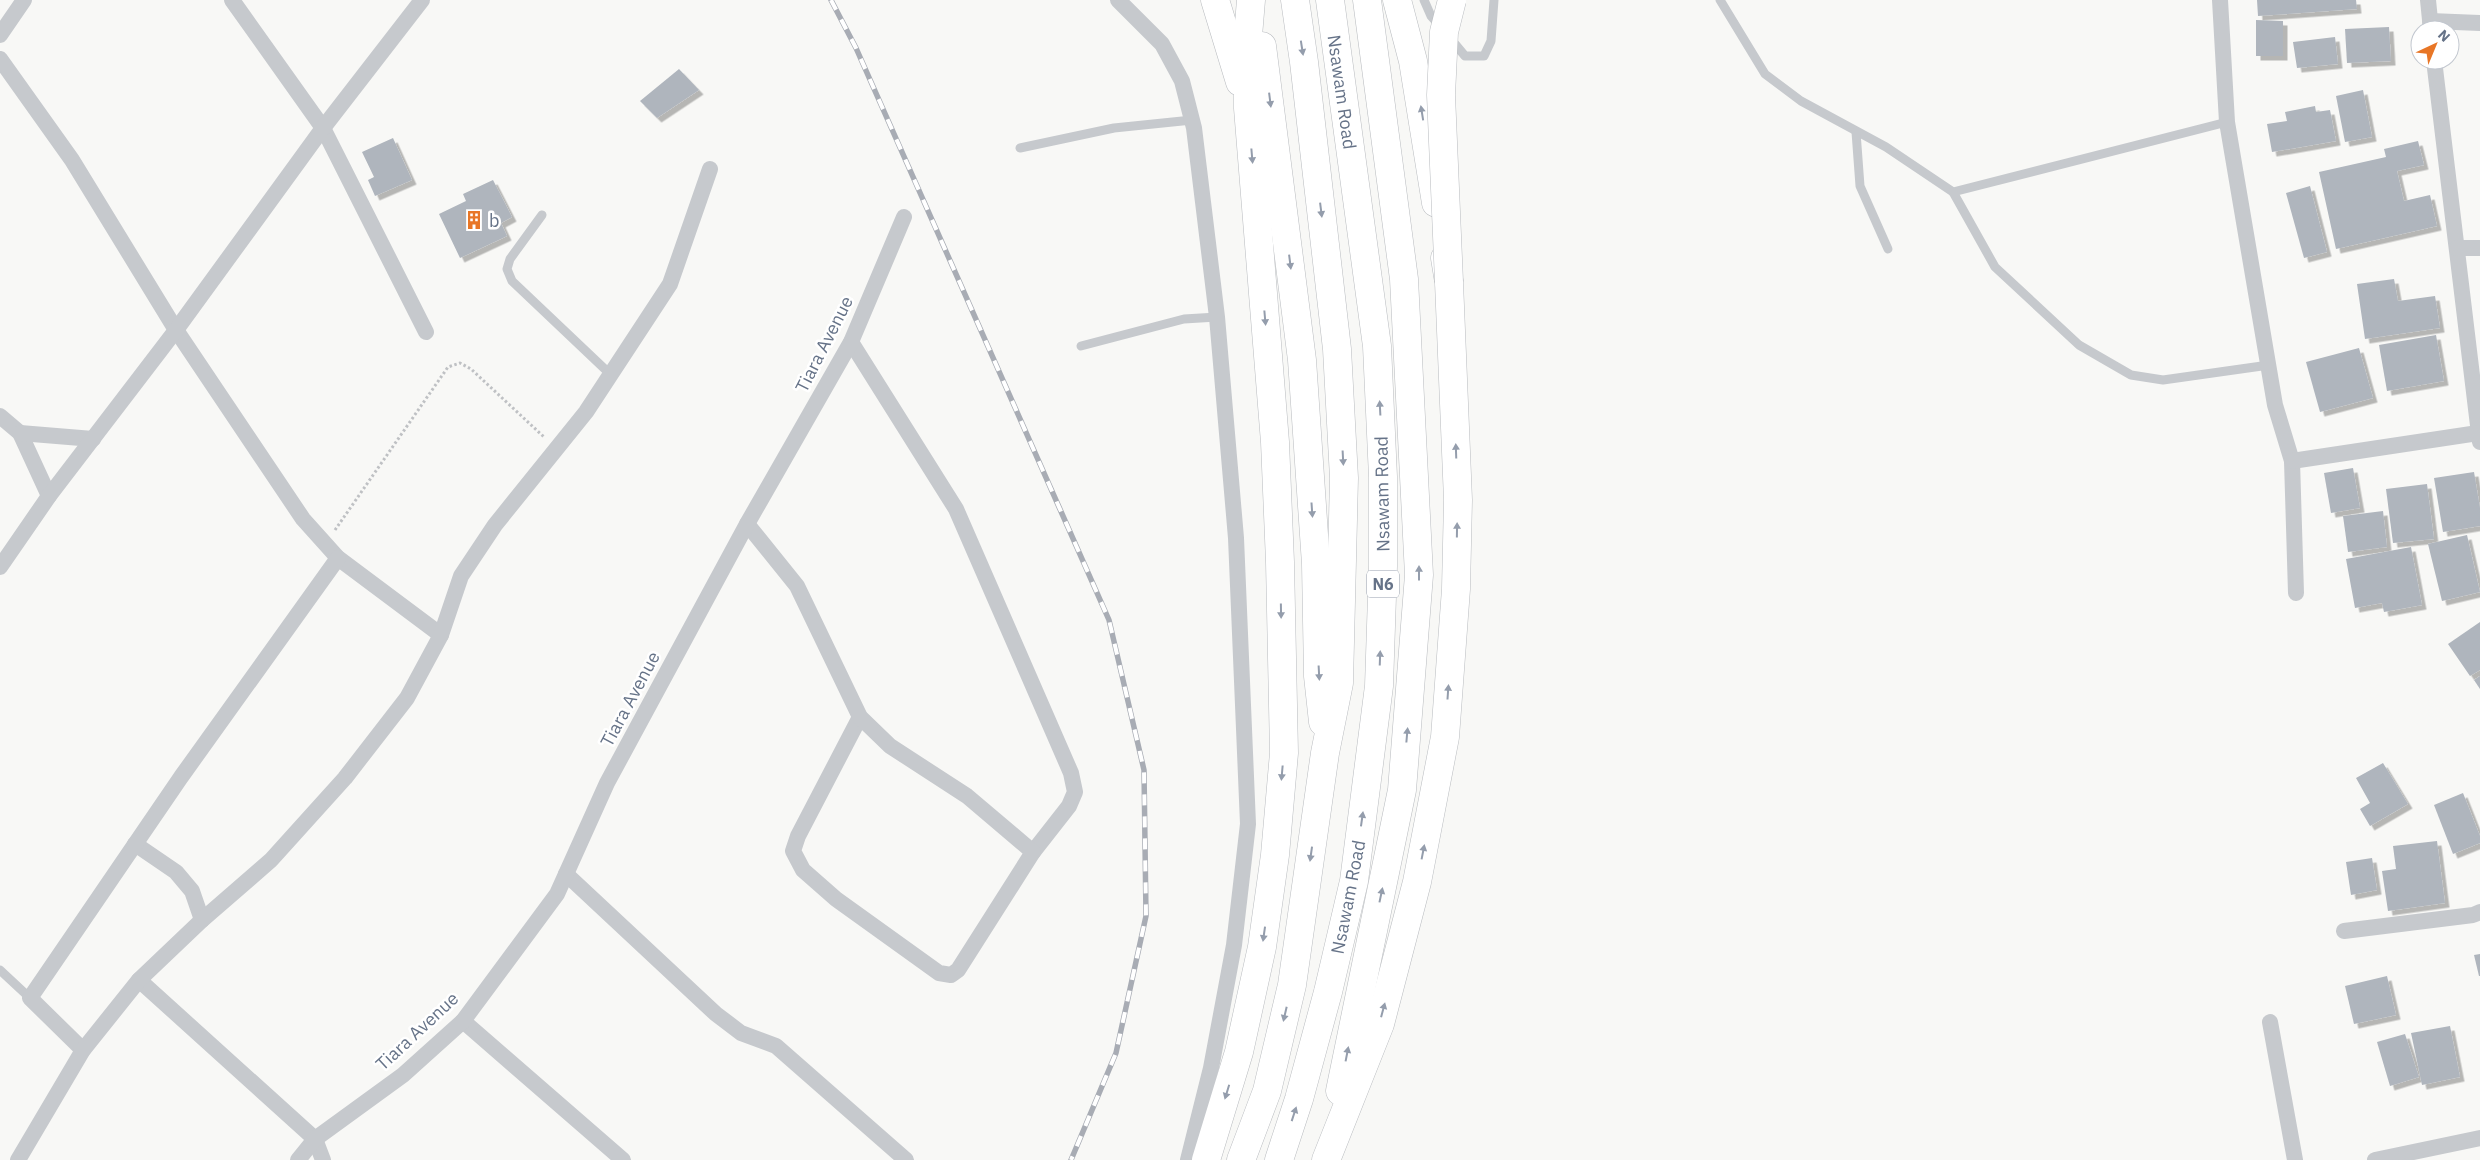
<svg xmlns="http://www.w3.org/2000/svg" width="2480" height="1160" font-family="'IBM Plex Sans',sans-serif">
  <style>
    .building { fill: #afb5bd; filter: url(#shadow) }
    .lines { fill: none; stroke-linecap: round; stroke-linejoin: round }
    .trunk-casing { stroke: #b8bbbf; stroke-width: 29 }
    .path { stroke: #bfc1c4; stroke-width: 3; stroke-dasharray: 2.5 2.5; stroke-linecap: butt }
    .service { stroke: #c6c9cd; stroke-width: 9 }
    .minor { stroke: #c6c9cd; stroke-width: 16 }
    .trunk { stroke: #fff; stroke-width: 28 }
    .rail-casing { stroke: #a8acb4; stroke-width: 5.5 }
    .rail { stroke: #fff; stroke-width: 4; stroke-dasharray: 11; stroke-linecap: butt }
    .trunk-bridge-casing { stroke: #b8bbbf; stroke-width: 29; stroke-linecap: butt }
    .trunk-bridge { stroke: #fff; stroke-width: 28 }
    .oneway { fill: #949dac }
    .labels { text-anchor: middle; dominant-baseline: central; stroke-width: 5; stroke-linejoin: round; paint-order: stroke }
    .shield { fill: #fff; stroke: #949dac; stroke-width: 1 }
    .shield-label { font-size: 16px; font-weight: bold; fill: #667388 }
    .street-label { font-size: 18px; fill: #667388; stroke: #fff }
    .poi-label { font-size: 18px; fill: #667388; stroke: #fff; text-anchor: start }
  </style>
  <defs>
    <filter id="shadow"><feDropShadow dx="4.5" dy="4.5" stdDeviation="0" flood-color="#0004"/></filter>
  </defs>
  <rect width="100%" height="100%" fill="#f8f8f6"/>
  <g class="building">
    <path d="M2257 0H2356L2357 9 2258 16Z"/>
    <path d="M2256 20 2283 21V56H2256Z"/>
    <path d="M2389 27 2391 61 2347 63 2345 29Z"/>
    <path d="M2335 37 2338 64 2297 68 2293 42Z"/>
    <path d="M679 69 699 90 657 118 640 101Z"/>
    <path d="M2363 90 2372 137 2345 142 2336 96Z"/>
    <path d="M2315 106 2316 112 2330 110 2336 141 2272 152 2267 124 2287 121 2285 112Z"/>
    <path d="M393 138 412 180 375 196 368 180 374 177 362 152Z"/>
    <path d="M2418 141 2424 165 2397 171 2404 201 2430 195 2437 226 2336 249 2319 172 2386 157 2384 149Z"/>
    <path d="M493 180 512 217 501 223 507 236 460 258 439 214 466 201 463 194Z"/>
    <path d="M2310 186 2327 252 2304 258 2286 193Z"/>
    <path d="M2394 279 2398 301 2435 296 2440 328 2365 339 2357 284Z"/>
    <path d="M2436 335 2444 381 2387 391 2379 345Z"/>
    <path d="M2359 348 2373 398 2320 412 2306 362Z"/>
    <path d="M2353 468 2360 508 2331 513 2324 473Z"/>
    <path d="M2474 472 2480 508V526L2443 532 2434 478Z"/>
    <path d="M2427 484 2434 539 2393 543 2386 489Z"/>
    <path d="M2383 511 2387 547 2348 552 2343 516Z"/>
    <path d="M2467 535 2480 592 2442 601 2428 544Z"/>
    <path d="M2411 547 2422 605 2384 612 2382 603 2355 608 2346 559Z"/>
    <path d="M2480 622V670L2470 676 2448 644Z"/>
    <path d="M2480 676V689L2474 680Z"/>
    <path d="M2383 763 2408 804 2370 826 2360 809 2370 803 2356 778Z"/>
    <path d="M2463 793 2480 836V843L2453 854 2434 805Z"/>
    <path d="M2437 841 2445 903 2388 911 2382 871 2396 869 2393 846Z"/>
    <path d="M2372 858 2377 890 2351 895 2346 862Z"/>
    <path d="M2480 954V976H2479L2474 955Z"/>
    <path d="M2387 976 2396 1015 2354 1024 2345 986Z"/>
    <path d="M2450 1026 2460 1077 2422 1085 2411 1033Z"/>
    <path d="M2405 1034 2419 1077 2390 1086 2377 1042Z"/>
  </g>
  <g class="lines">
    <g class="trunk-casing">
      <g id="trunk">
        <path d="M1215 0 1240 82"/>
        <path d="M1397 0 1413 61 1436 203"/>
        <path d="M1262 46 1302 360 1316 564 1318 676 1323 722"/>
        <path d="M1340 1091 1402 790 1419 575 1404 279 1367 0"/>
        <path d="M1206 1160 1239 1052 1262 947 1275 855 1284 753 1280 562 1275 442 1248 108V36L1251 0"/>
        <path d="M1241 1160 1267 1091 1292 985 1325 753 1339 683 1344 478 1337 349 1304 62 1295 0"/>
        <path d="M1279 1160 1299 1099 1328 992 1354 881 1379 686 1383 566V477L1377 346 1330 0"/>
        <path d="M1326 1160 1380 1024 1417 882 1445 737 1456 589 1458 500 1449 282 1445 258"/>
      </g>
    </g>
    <path class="path" d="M335 530 448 367 460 363 471 369 544 437"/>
    <g class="service">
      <path d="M1424 0 1431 16 1440 26"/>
      <path d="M1720 0 1765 74 1801 101 1886 147 1953 192 2227 122"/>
      <path d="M1450 38 1465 56H1484L1491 41 1494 0"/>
      <path d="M1856 132 1860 186 1888 249"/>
      <path d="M1020 148 1114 128 1192 120"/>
      <path d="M1953 192 1995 267 2079 345 2131 375 2163 380 2269 365"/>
      <path d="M542 215 510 259 507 269 512 281 609 373"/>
      <path d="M1081 346 1184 319 1217 317"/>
      <path d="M0 970 30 998"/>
    </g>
    <g class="minor">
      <path d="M232 0 323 128 426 332"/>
      <path d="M1118 0 1162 44 1182 81 1194 128 1217 317 1236 538 1248 824 1234 945 1211 1068 1188 1160"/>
      <path d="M2220 0 2227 122 2275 405 2292 461 2296 593"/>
      <path d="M2428 0 2431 30"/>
      <path d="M2430 21 2480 23"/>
      <path d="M0 35 24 0"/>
      <path d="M0 59 72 160 176 330 303 519 338 558 441 635"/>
      <path d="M2434 60 2480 442"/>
      <path d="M2457 248H2480"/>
      <path d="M851 342 956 509 1071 773 1075 792 1069 806 1033 852 958 970 951 975 939 973 836 899 803 870 793 851 798 836 860 717"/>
      <path d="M0 416 20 433 49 496"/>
      <path d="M20 433 93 439"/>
      <path d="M2292 461 2478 433"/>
      <path d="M747 524 797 586 860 717 890 746 967 796 1033 852"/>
      <path d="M0 567 49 496 176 330 323 128 422 0"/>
      <path d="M135 844 176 872 192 891 202 920"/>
      <path d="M566 874 716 1014 741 1033 776 1046 906 1160"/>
      <path d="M2344 931 2473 915 2480 912"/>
      <path d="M139 980 315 1139 323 1160"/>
      <path d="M463 1021 623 1160"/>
      <path d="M2270 1022 2295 1160"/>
      <path d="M83 1050 30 998 181 777 338 558"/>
      <path d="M18 1160 83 1050 139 980 202 920 271 860 345 778 407 698 441 635 461 576 495 525 586 412 670 284 710 169"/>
      <path d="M298 1160 315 1139 403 1075 463 1021 557 894 607 783 747 524 851 342 904 217"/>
      <path d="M2375 1160 2480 1138"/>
    </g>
    <use href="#trunk" class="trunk"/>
    <g class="rail-casing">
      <path id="rail" d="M831 0 856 48 1109 620 1144 770 1146 916 1116 1053 1071 1160"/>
    </g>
    <use href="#rail" class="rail"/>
    <g class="trunk-bridge-casing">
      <path id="trunk-bridge" d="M1449 282 1441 95 1444 32 1452 0"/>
    </g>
    <use href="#trunk-bridge" class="trunk-bridge"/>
  </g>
  <defs><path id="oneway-solid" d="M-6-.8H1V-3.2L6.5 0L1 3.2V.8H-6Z" transform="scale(1.25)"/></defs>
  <g class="oneway">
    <use href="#oneway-solid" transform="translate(1302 48) rotate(81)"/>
    <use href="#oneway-solid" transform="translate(1270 100) rotate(83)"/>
    <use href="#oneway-solid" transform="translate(1422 113) rotate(-99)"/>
    <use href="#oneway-solid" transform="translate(1252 156) rotate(85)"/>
    <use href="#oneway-solid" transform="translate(1321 210) rotate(83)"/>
    <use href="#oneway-solid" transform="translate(1290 262) rotate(83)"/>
    <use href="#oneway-solid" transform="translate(1265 318) rotate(85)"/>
    <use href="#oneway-solid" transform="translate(1380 408) rotate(-93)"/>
    <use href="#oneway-solid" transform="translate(1456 451) rotate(-92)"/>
    <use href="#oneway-solid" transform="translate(1343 458) rotate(87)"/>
    <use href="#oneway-solid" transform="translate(1312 510) rotate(86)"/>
    <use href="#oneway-solid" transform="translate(1457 530) rotate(-89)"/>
    <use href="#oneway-solid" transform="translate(1419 573) rotate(-90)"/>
    <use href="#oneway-solid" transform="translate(1281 611) rotate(89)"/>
    <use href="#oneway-solid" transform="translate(1380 658) rotate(-88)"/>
    <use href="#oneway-solid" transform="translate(1319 673) rotate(87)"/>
    <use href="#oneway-solid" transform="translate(1448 692) rotate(-86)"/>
    <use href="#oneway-solid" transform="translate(1407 735) rotate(-85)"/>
    <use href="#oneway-solid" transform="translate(1282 773) rotate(95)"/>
    <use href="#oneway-solid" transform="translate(1362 819) rotate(-82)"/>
    <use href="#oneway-solid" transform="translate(1423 852) rotate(-79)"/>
    <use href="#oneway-solid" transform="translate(1311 854) rotate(98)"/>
    <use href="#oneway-solid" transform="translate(1381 895) rotate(-78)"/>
    <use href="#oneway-solid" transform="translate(1264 934) rotate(98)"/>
    <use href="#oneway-solid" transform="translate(1383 1010) rotate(-75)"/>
    <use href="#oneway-solid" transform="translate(1285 1014) rotate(103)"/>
    <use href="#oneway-solid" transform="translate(1347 1054) rotate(-79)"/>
    <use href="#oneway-solid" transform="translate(1227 1092) rotate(107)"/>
    <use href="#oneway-solid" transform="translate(1294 1114) rotate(-72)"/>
  </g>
  <defs>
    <g id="building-bare" transform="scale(1.5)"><path d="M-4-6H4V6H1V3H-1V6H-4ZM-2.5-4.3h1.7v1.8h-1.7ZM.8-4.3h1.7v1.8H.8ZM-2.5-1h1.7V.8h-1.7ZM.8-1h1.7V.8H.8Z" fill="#e87626" stroke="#fff" stroke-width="2.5" paint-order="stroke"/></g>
  </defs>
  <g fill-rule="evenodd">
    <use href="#building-bare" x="474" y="220"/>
  </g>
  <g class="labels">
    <rect class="shield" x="1367" y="570.5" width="32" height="27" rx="4"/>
    <g class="shield-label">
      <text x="1383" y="584">N6</text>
    </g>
    <g class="street-label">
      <text transform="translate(1342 92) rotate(82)">Nsawam Road</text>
      <text transform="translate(824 344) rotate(-63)">Tiara Avenue</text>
      <text transform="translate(1382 494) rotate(-91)">Nsawam Road</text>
      <text transform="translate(630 699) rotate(-62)">Tiara Avenue</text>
      <text transform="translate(1348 897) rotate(-79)">Nsawam Road</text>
      <text transform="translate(417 1031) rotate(-43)">Tiara Avenue</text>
    </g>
    <g class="poi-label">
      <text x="489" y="220">b</text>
    </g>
  </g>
  <g transform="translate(2435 45) rotate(44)"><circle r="24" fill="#ffffff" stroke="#c2c7cf"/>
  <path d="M0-4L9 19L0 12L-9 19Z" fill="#e87626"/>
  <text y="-8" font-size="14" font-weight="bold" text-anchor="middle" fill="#667388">N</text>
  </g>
</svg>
